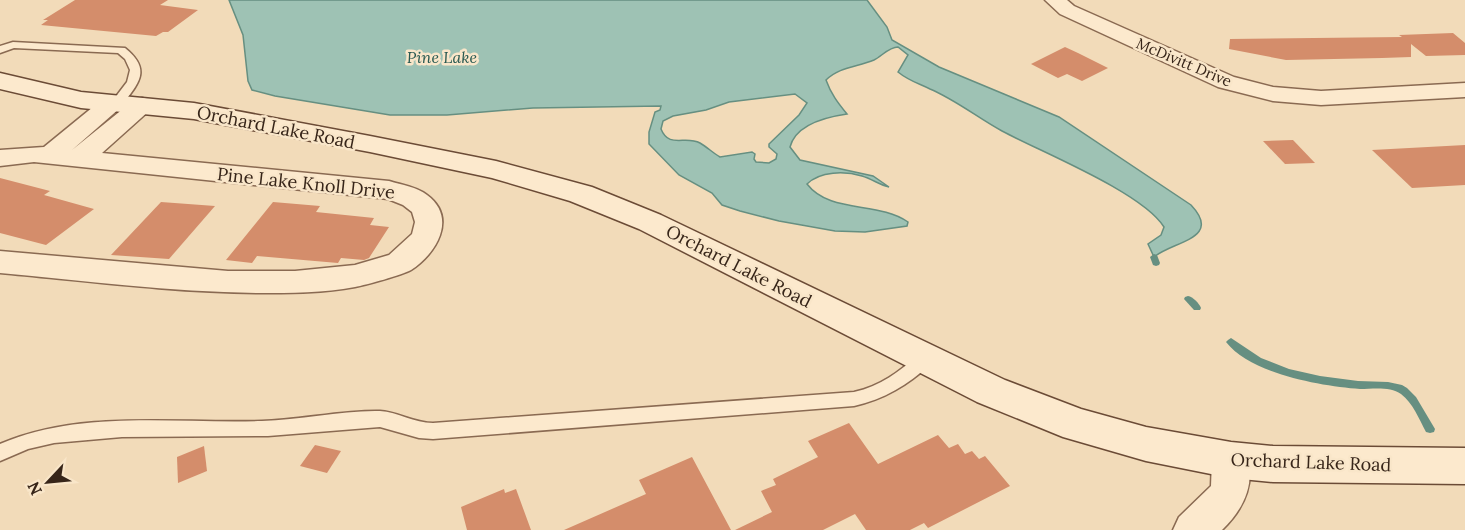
<svg xmlns="http://www.w3.org/2000/svg" width="1465" height="530" font-family="Lora,serif">
  <style>
    .water { fill: #9ec2b4; stroke: #668f81; stroke-width: 1.5; fill-rule: evenodd }
    .lines { fill: none; stroke-linecap: round; stroke-linejoin: round }
    .stream { fill: #668f81; fill-rule: evenodd }
    .building { fill: #d48d6b }
    .service-casing { stroke: #8a6a52; stroke-width: 3 }
    .minor-casing { stroke: #8a6a52; stroke-width: 3 }
    .secondary-casing { stroke: #6b4b36; stroke-width: 3 }
    .service { fill: #fce9cd; fill-rule: evenodd }
    .minor { fill: #fce9cd; fill-rule: evenodd }
    .secondary { fill: #fce9cd; fill-rule: evenodd }
    .labels { text-anchor: middle; dominant-baseline: central; stroke-width: 5; stroke-linejoin: round; paint-order: stroke }
    .far-street-label { font-size: 15px; fill: #372519; stroke: #f9e6c9 }
    .far-water-label { font-size: 16px; font-style: italic; fill: #275850; stroke: #f9e6c9 }
    .street-label { font-size: 18px; fill: #372519; stroke: #f9e6c9 }
  </style>
  <rect width="100%" height="100%" fill="#f2dbb9"/>
  <path class="water" d="M229 0H867L887 27 892 40 939 67 1059 117 1191 205C1223 239 1173 241 1154 257L1148 244 1161 235 1164 227C1142 192 1041 152 1002 131 978 118 956 100 930 89 918 83 909 81 898 72L908 55 898 47C889 47 882 56 874 60 857 67 839 67 826 80 831 94 838 103 847 114 826 117 796 124 790 147L800 160 873 176 889 187C880 185 872 179 862 176 845 171 820 171 807 184 830 214 878 201 908 222L907 226 865 232 835 231 779 221 740 211 722 205 712 193 679 175 649 144V132L655 112 660 110 661 106 533 108 447 115H390L275 96 252 90 248 81 243 35ZM795 94 807 103 799 115 769 144V147L777 154 776 159 769 163 756 162 754 159 755 154 752 152 720 157C713 153 707 147 700 143 685 135 669 149 661 129L663 121 673 116 706 110 729 102Z"/>
  <g class="lines">
    <g class="stream">
      <path d="M1154 254 1157 255 1160 263 1159 265 1156 266 1153 265 1150 257Z"/>
      <path d="M1188 296C1193 297 1199 303 1201 308L1200 310H1194L1184 299 1185 297Z"/>
      <path d="M1231 338 1261 358 1289 369 1320 376 1358 381 1388 382 1402 385 1407 388 1416 397 1435 429 1434 432 1430 433 1426 432C1419 419 1413 403 1401 394 1390 386 1372 389 1360 389 1321 386 1251 374 1226 342L1228 340Z"/>
    </g>
  </g>
  <g class="building">
    <path d="M75 0H168L160 5 198 10 168 32H163L156 36 41 25 48 20H43Z"/>
    <path d="M1453 33 1465 43V55L1426 56 1411 44V57L1382 58 1286 60 1229 49 1230 39 1402 37 1399 35Z"/>
    <path d="M1065 47 1078 53 1108 68 1082 81 1067 74 1058 78 1031 64Z"/>
    <path d="M1293 140 1315 163 1285 164 1263 141Z"/>
    <path d="M1465 145V185L1412 188 1372 150Z"/>
    <path d="M0 178 50 191 44 195 94 209 46 245 0 233Z"/>
    <path d="M161 202 215 206 169 259 111 255Z"/>
    <path d="M273 202 320 206 316 212 374 218 370 225 389 227 369 258 364 260 341 258 338 263 257 256 252 263 226 260Z"/>
    <path d="M849 423 878 464 938 435 949 448 958 444 965 454 972 451 979 459 985 456 1010 486 928 528 924 523 910 530H866L855 514 823 530H735L772 512 761 491 776 485 773 479 818 457 808 441Z"/>
    <path d="M315 445 341 451 327 473 300 466Z"/>
    <path d="M204 446 207 471 178 483 177 457Z"/>
    <path d="M692 457 731 530H564L646 494 639 480Z"/>
    <path d="M504 489 505 493 516 489 531 530H467L461 507Z"/>
  </g>
  <g class="lines">
    <g class="service-casing">
      <g id="service">
        <path d="M13 42 125 48C152 70 139 83 121 106H113L111 103 127 82 130 70 125 59 118 53 14 48 0 53V46Z"/>
        <path d="M925 352 931 354 933 359 931 364C907 385 885 399 854 406L433 439 419 438 380 427 268 436 122 437 54 443 28 449 0 461V444C82 409 175 424 262 421 300 420 343 410 380 411 398 412 414 423 433 423L854 392C881 386 899 372 919 354Z"/>
      </g>
    </g>
    <g class="minor-casing">
      <g id="minor">
        <path d="M1045 0H1067L1074 6 1234 77 1273 87 1321 91 1465 83V97L1321 105 1273 101 1218 87 1060 14Z"/>
        <path d="M112 96 120 98 124 103 120 108 72 150 134 100 142 98 150 100 154 105 150 110 102 153 389 181C402 185 417 187 427 195 458 218 436 254 411 270 402 275 366 285 355 287 324 293 291 293 259 293 172 292 86 281 0 273V251L228 271H295L355 265 389 255 412 234 415 222 412 212 403 205 388 199 34 162 0 166V150L44 147 104 98Z"/>
        <path d="M1231 444 1244 448C1258 479 1245 508 1222 530H1173L1179 517 1211 486 1212 460 1218 448Z"/>
      </g>
    </g>
    <g class="secondary-casing">
      <path id="secondary" d="M0 73 81 92 194 103 370 136 496 161 592 187 661 215 1005 380 1081 409 1146 427 1231 442 1273 446 1465 448V484L1273 482 1231 478 1146 461 1063 437 977 402 639 229 570 201 492 178 370 152 194 119 81 108 0 89Z"/>
    </g>
    <use href="#service" class="service"/>
    <use href="#minor" class="minor"/>
    <use href="#secondary" class="secondary"/>
  </g>
  <g class="labels">
    <g class="far-street-label">
      <text transform="translate(1184 62) rotate(23)">McDivitt Drive</text>
    </g>
    <g class="far-water-label">
      <text x="442" y="57">Pine Lake</text>
    </g>
    <g class="street-label">
      <text transform="translate(276 127) rotate(11)">Orchard Lake Road</text>
      <text transform="translate(306 183) rotate(6)">Pine Lake Knoll Drive</text>
      <text transform="translate(739 266) rotate(27)">Orchard Lake Road</text>
      <text transform="translate(1311 462) rotate(2)">Orchard Lake Road</text>
    </g>
  </g>
  <g transform="translate(48 482) rotate(244)" stroke="#f9e6c9" stroke-width="4.5" paint-order="stroke">
  <path d="M0-4.5L10 22L0 15L-10 22Z" fill="#372519"/>
  <text y="-9" font-size="16" font-weight="bold" text-anchor="middle" fill="#372519">N</text>
  </g>
</svg>
